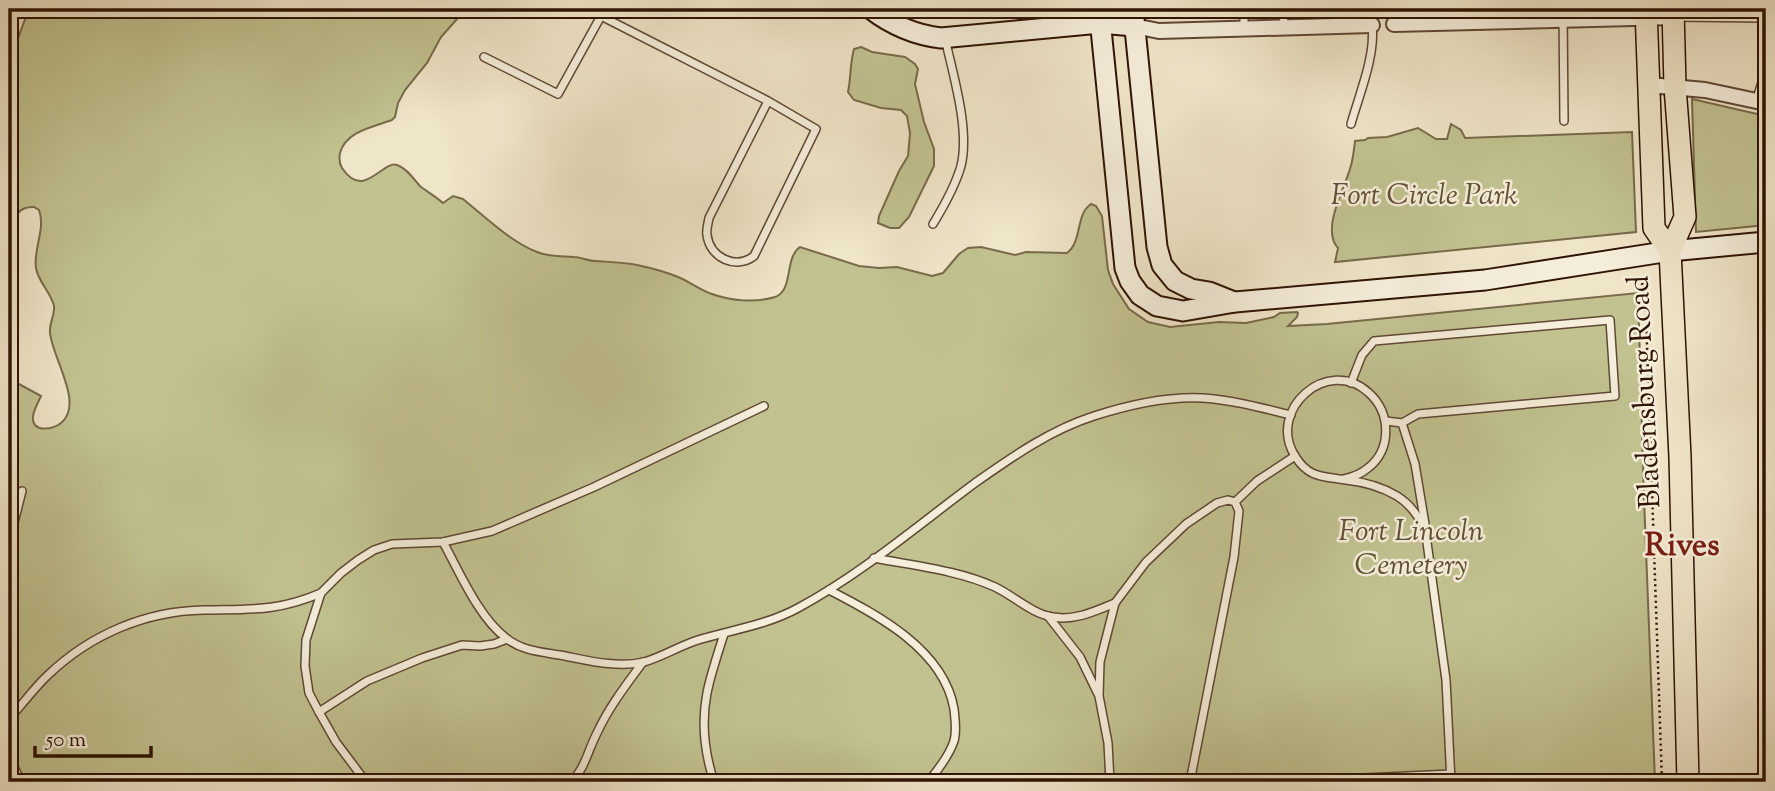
<svg xmlns="http://www.w3.org/2000/svg" width="1775" height="791" font-family="'Sorts Mill Goudy',serif">
  <style>
    .green { fill: #c1c290; stroke: #786a4a; stroke-width: 2 }
    .lines { fill: none; stroke-linecap: round; stroke-linejoin: round }
    .lane-casing { stroke: #5f4834; stroke-width: 10 }
    .street-casing { stroke: #5f4834; stroke-width: 18 }
    .secondary-casing { stroke: #2f1303; stroke-width: 23 }
    .primary-casing { stroke: #2f1303; stroke-width: 24 }
    .path { stroke: #2f1303; stroke-width: 2.5; stroke-dasharray: 2 3.5; stroke-linecap: butt }
    .lane { stroke: #f5eedb; stroke-width: 7 }
    .street { stroke: #f5eedb; stroke-width: 14 }
    .secondary { stroke: #f5eedb; stroke-width: 19 }
    .primary { stroke: #efe5c8; stroke-width: 21 }
    .labels { text-anchor: middle; dominant-baseline: central; stroke-width: 5; stroke-linejoin: round; paint-order: stroke }
    .park-label { font-size: 30px; font-style: italic; fill: #625034; stroke: #f5eedb }
    .street-label { font-size: 30px; fill: #2f1303; stroke: #f5eedb }
    .neighbourhood-label { font-size: 32px; font-weight: bold; fill: #7a1f14; stroke: #f5eedb }
  </style>
  <rect width="100%" height="100%" fill="#efe5c8"/>
  <filter id="stains"><feTurbulence type="fractalNoise" baseFrequency=".00286" numOctaves="4"/><feColorMatrix values="0 0 0 0 .2 0 0 0 0 .09 0 0 0 0 .02 0 0 0 .5 -.17"/></filter>
  <radialGradient id="worn" r=".72"><stop offset=".6" stop-color="#630" stop-opacity="0"/><stop offset="1" stop-color="#630" stop-opacity=".3"/></radialGradient>
  <g class="green">
    <path d="M29 9H466L441 37 427 63 405 90 398 103 395 117 392 120C373 127 346 131 340 153 339 158 339 163 342 168 364 201 382 160 397 165 407 168 414 180 421 187 428 192 436 197 443 203L453 196 463 199C485 217 511 242 537 252 549 257 561 256 574 257 581 257 588 261 595 261 609 262 623 262 637 265 651 268 666 272 678 277 690 282 700 290 712 294 731 301 755 303 775 297 794 290 784 258 800 247L859 266 879 268 897 267 932 276 943 273 959 254 968 248 981 247 1015 255 1026 252 1067 253C1083 240 1075 215 1091 204L1096 206 1102 216 1108 270 1113 284 1129 309 1148 322 1170 327 1219 322 1246 323 1274 317 1280 313 1297 312 1298 313 1297 317 1288 326 1327 324 1638 293 1644 498 1655 782H9V355L17 383 41 396C38 402 34 410 33 416 31 433 52 430 61 423 85 404 51 356 50 332 49 324 55 315 54 306 51 292 38 282 36 268 33 249 46 229 39 210L34 207C16 206 14 220 9 234V79L17 61 18 38Z"/>
    <path d="M861 47 872 52 905 57 915 64 918 69 915 84 924 122 934 149V166L909 217 899 228H890L878 223 879 216 899 171 908 156 910 133 907 116 901 110 881 108 854 100 848 92C851 78 850 63 854 49Z"/>
    <path d="M1692 99 1766 116V225L1696 232Z"/>
    <path d="M1451 124 1461 130 1465 138 1632 132 1636 232 1335 262 1338 248C1321 230 1344 189 1350 169 1353 160 1354 150 1355 141L1365 140 1368 138 1387 137 1418 128 1436 139H1447Z"/>
  </g>
  <g class="lines">
    <g class="lane-casing">
      <g id="lane">
        <path d="M605 9 601 16 768 101 816 129 754 256C736 270 710 258 707 235 706 230 708 224 709 218L768 101"/>
        <path d="M1244 9V28"/>
        <path d="M1283 9 1284 27"/>
        <path d="M1563 9 1564 121"/>
        <path d="M1674 17 1766 18"/>
        <path d="M484 57 558 94 601 16"/>
        <path d="M1756 101 1766 70"/>
        <path d="M1351 124C1359 95 1376 55 1372 25"/>
        <path d="M933 224C944 206 955 187 961 166 970 129 953 75 945 38"/>
        <path d="M1351 383 1362 355 1374 341 1610 320 1615 396 1418 414 1402 423"/>
        <path d="M1386 421 1402 423 1415 464 1425 524"/>
        <path d="M1344 479C1353 477 1361 474 1368 468 1392 449 1391 413 1369 393 1328 355 1266 410 1295 456 1309 479 1324 476 1346 480 1364 482 1382 487 1397 496 1410 504 1417 515 1425 528L1446 680 1451 782"/>
        <path d="M1235 502 1257 481 1295 456"/>
        <path d="M9 542 22 491"/>
        <path d="M443 542C459 571 479 618 506 638 523 652 545 652 565 656 590 661 618 668 644 662 662 657 679 646 698 640 731 630 767 625 798 608 861 574 917 526 975 483 1012 457 1050 430 1094 416 1128 405 1167 396 1203 398 1233 400 1262 408 1291 415"/>
        <path d="M874 558C915 566 957 570 995 587 1014 596 1032 614 1053 617 1075 621 1095 611 1115 603"/>
        <path d="M829 590C878 615 944 650 954 709 955 719 957 731 954 741 949 756 938 770 928 782"/>
        <path d="M1048 616 1080 657 1098 694"/>
        <path d="M319 712 367 681 422 658 462 645 480 646 494 644 507 639"/>
        <path d="M9 719C22 705 34 688 48 675 91 634 146 611 204 610 251 609 276 612 321 593"/>
        <path d="M9 742C11 757 13 771 23 782"/>
        <path d="M366 782 336 742 319 712 309 693 305 666 306 640 321 593 341 573 358 560 374 550 392 544 443 542 492 531 594 487 764 406"/>
        <path d="M571 782C585 769 588 750 597 733 609 707 626 685 643 662"/>
        <path d="M714 782C705 754 701 723 707 693 711 673 718 653 724 634"/>
        <path d="M1110 782 1108 743 1099 696 1100 662 1115 603 1146 562 1186 524 1217 503 1228 500 1235 502 1239 511 1234 557 1190 782"/>
        <path d="M1279 782 1450 774"/>
      </g>
    </g>
    <g class="street-casing">
      <g id="street">
        <path d="M1394 24 1674 17"/>
        <path d="M1134 26 1159 31 1372 25"/>
        <path d="M1649 85 1705 90 1766 103"/>
      </g>
    </g>
    <g class="secondary-casing">
      <g id="secondary">
        <path d="M871 9C892 25 915 35 941 38L1100 23 1134 26"/>
        <path d="M1099 9 1125 268 1130 281 1140 295 1157 306 1183 311 1235 302 1485 280 1670 251 1766 242"/>
        <path d="M1133 9 1157 247 1162 265 1175 281 1191 289 1209 292 1234 302"/>
      </g>
    </g>
    <g class="primary-casing">
      <g id="primary">
        <path d="M1646 9 1654 228 1670 251"/>
        <path d="M1673 9 1675 87 1685 217 1670 251 1680 457 1688 782"/>
      </g>
    </g>
    <path class="path" d="M1638 279 1645 287 1662 782"/>
    <use href="#lane" class="lane"/>
    <use href="#street" class="street"/>
    <use href="#secondary" class="secondary"/>
    <use href="#primary" class="primary"/>
  </g>
  <g class="labels">
    <g class="park-label">
      <text x="1424" y="196">Fort Circle Park</text>
      <text x="1411" y="532">Fort Lincoln<tspan x="1411" dy="34">Cemetery</tspan></text>
    </g>
    <g class="street-label">
      <text transform="translate(1646 392) rotate(-93)">Bladensburg Road</text>
    </g>
    <g class="neighbourhood-label">
      <text x="1682" y="547">Rives</text>
    </g>
  </g>
  <rect width="1775" height="791" fill="none" stroke="#efe5c8" stroke-width="35"/>
  <rect x="10" y="10" width="1754" height="770" fill="none" stroke="#2f1303" stroke-width="3.5"/>
  <rect x="18" y="18" width="1740" height="756" fill="none" stroke="#2f1303" stroke-width="2"/>
  <path d="M35 746v10h116v-10" fill="none" stroke="#2f1303" stroke-width="3.5"/>
  <text x="46" y="746" font-size="21" fill="#2f1303" stroke="#f5eedb" stroke-width="5" paint-order="stroke">50 m</text>
  <rect width="100%" height="100%" filter="url(#stains)"/>
  <rect width="100%" height="100%" fill="url(#worn)"/>
</svg>
